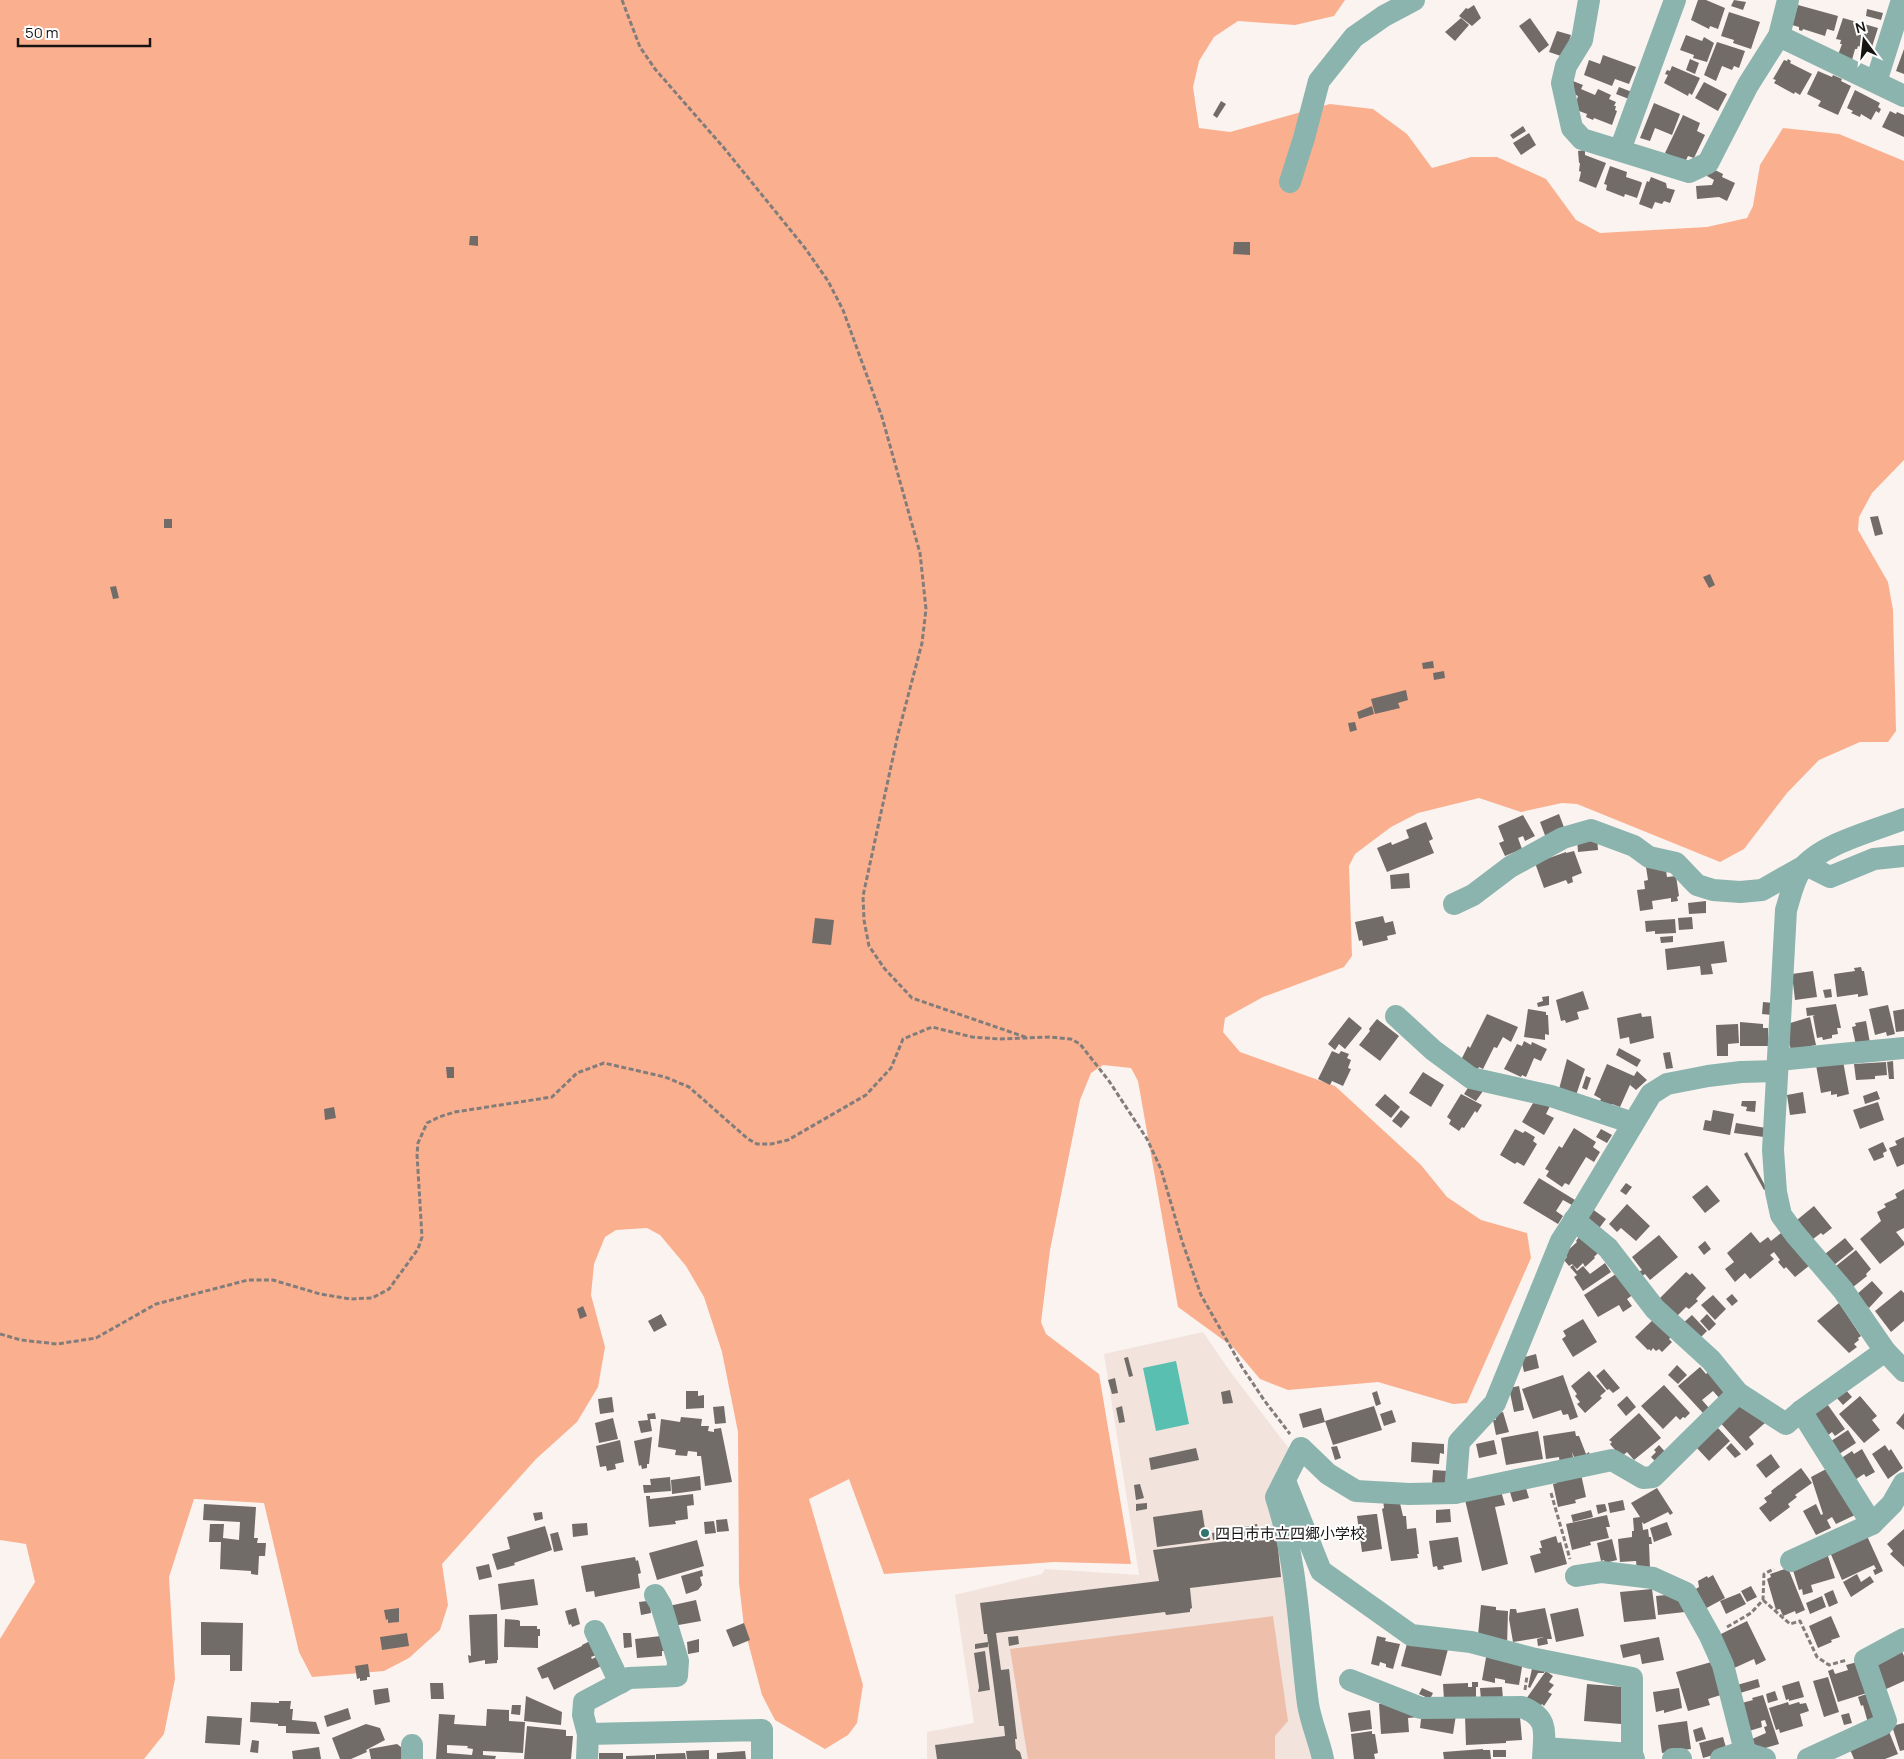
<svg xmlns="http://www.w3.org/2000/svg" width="1904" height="1759" font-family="Manrope,'Noto Sans JP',sans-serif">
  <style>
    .built { fill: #f2e3dd }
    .green { fill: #eebfaa }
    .forest { fill: #fab08f }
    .water { fill: #58bfb1 }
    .building { fill: #726c69; fill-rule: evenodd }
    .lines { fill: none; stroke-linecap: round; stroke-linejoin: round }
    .path { stroke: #827d7b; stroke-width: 3; stroke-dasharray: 5 2.5; stroke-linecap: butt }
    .minor { stroke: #8cb4ae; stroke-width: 22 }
    .poi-dot { fill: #30766d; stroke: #fff; stroke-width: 2 }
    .labels { text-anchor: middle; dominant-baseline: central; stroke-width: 4; stroke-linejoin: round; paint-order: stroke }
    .poi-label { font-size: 15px; fill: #171514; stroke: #fff; text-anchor: start }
  </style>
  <rect width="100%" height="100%" fill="#faf3f0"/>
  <path class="built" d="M1203 1332 1229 1370 1290 1450 1313 1759H927V1732L974 1723 955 1595 1042 1574 1045 1569 1139 1575 1104 1354Z"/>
  <path class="green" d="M1273 1616 1288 1721 1275 1736V1759H1028L1010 1649Z"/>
  <path class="forest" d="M0 0H1345L1334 16 1295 25 1238 21 1214 37 1199 61 1193 87 1199 128 1230 132 1330 104 1373 109 1407 134 1432 168 1471 157H1497L1546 179 1576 220 1600 233 1707 227 1747 218 1753 206 1760 165 1783 128 1839 134 1904 161V460L1872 493 1859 517 1858 530 1888 582 1893 610 1896 731 1888 742H1860L1819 760 1787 793 1744 849 1720 862 1577 804 1562 803 1521 812 1479 798 1418 813 1391 827 1355 854 1349 866 1352 956 1344 967 1263 997 1225 1018 1223 1032 1240 1052 1335 1086 1421 1165 1447 1197 1481 1220 1527 1233 1531 1258 1467 1403 1453 1404 1378 1382 1288 1390 1260 1379 1233 1347 1178 1307 1138 1081 1131 1068 1103 1065 1091 1073 1080 1100 1050 1250 1041 1322 1046 1334 1099 1374 1131 1564 1054 1562 884 1574 849 1479 809 1499 863 1685 857 1723 848 1735 825 1749 775 1720 762 1695 744 1627 739 1583 738 1432 722 1352 704 1297 686 1266 660 1235 647 1228 616 1230 605 1237 594 1264 591 1295 605 1347 598 1387 577 1422 536 1459 442 1564 448 1605 440 1630 409 1658 384 1671 312 1677 299 1652 264 1503 194 1499 169 1577 175 1679 164 1734 144 1759H0V1639L35 1582 26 1544 0 1540Z"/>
  <path class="water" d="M1176 1361 1189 1424 1156 1431 1143 1368Z"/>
  <g class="building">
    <path d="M1698 0H1706L1725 8 1718 29 1710 26 1709 29 1691 20Z"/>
    <path d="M1734 0 1746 2 1743 10 1731 6Z"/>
    <path d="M1474 5 1481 18 1472 26 1459 16 1466 8 1468 9Z"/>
    <path d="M1798 5 1838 16 1834 31 1827 29 1825 36 1803 29 1802 31 1799 30V27L1792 25Z"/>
    <path d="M1867 9 1883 13 1881 20 1866 16Z"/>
    <path d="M1729 12 1760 22 1751 49 1733 43 1734 40 1721 36Z"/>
    <path d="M1461 18 1469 25 1455 41 1445 32Z"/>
    <path d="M1530 18 1549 45 1539 53 1519 26Z"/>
    <path d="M1843 18 1878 28 1871 50 1858 46 1857 49H1855L1852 60 1838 55 1842 44H1840L1841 40 1836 39Z"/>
    <path d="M1557 31 1571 35 1564 57 1549 52Z"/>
    <path d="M1686 35 1702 41 1704 37 1714 43 1707 62 1693 58 1694 55 1680 50Z"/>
    <path d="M1717 42 1745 51 1739 68 1734 66 1732 70 1722 66 1716 81 1704 75Z"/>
    <path d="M1904 49V74L1896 71Z"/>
    <path d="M1603 55 1636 67 1629 84 1615 79 1612 86 1584 75 1589 60 1600 64Z"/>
    <path d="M1690 59 1699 63 1695 74 1686 70Z"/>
    <path d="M1788 59 1791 61 1790 63 1812 74 1800 95 1795 92 1794 94 1774 83 1776 80 1773 79 1784 60 1787 61Z"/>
    <path d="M1672 66 1700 78 1692 95 1689 93 1688 96 1664 83 1668 75 1665 74 1667 70 1670 71Z"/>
    <path d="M1818 71 1832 77 1833 75 1842 79 1841 81 1851 86 1838 115 1818 106 1821 101 1807 94Z"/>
    <path d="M1573 81 1583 85 1581 89 1595 95 1598 89 1611 95 1609 99 1616 102 1614 106H1616L1615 110 1617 111 1612 125 1594 118 1593 120 1586 117 1587 114 1574 109 1578 96 1574 94Z"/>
    <path d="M1704 82 1727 94 1718 111 1695 98Z"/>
    <path d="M1619 87 1632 92 1629 99 1616 94Z"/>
    <path d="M1855 90 1880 103 1878 107 1881 109 1879 113 1876 111 1871 120 1861 114 1860 117 1851 113 1853 111 1847 108Z"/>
    <path d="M1221 101 1226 104 1217 118 1213 115Z"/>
    <path d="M1654 103 1680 114 1672 135 1655 128 1650 141 1640 138Z"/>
    <path d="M1890 111 1896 114 1897 112 1904 115V137L1882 127Z"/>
    <path d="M1683 115 1700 123 1697 131 1705 135 1694 158 1688 156 1685 162 1665 153Z"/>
    <path d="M1523 126 1526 131 1513 139 1510 135Z"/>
    <path d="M1529 133 1536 145 1521 155 1513 143Z"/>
    <path d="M1585 150V155L1606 163 1596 188 1579 181 1581 172 1579 171 1580 163H1579L1578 151Z"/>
    <path d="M1610 166 1627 172 1626 177 1641 182 1642 183 1637 198 1625 194 1624 197 1606 190 1607 185 1604 184Z"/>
    <path d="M1711 168 1723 174 1722 177 1735 183 1727 201 1719 197 1697 199 1696 186 1712 185 1714 180 1707 176Z"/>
    <path d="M1651 177 1666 183 1667 188 1675 190 1670 203 1664 201 1662 204 1655 202 1652 209 1639 204 1647 181 1649 182Z"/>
    <path d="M470 236H478V246L469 245Z"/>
    <path d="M1234 242H1250V255L1233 254Z"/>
    <path d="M1878 516 1883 534 1875 536 1870 517Z"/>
    <rect x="164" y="519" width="8" height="9"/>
    <path d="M1710 574 1715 585 1709 588 1703 577Z"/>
    <path d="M116 586 119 598 113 599 110 587Z"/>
    <path d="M1433 661 1434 668 1423 669 1422 663Z"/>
    <path d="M1444 671 1445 678 1434 680 1433 673Z"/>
    <path d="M1406 690 1408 700 1398 703 1400 708 1375 714 1371 699Z"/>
    <path d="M1372 706 1374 714 1359 719 1357 712Z"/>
    <path d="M1355 722 1357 730 1350 732 1348 723Z"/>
    <path d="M1559 814 1565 830 1546 838 1540 822Z"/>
    <path d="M1523 815 1535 836 1525 841 1523 836 1518 838 1522 849 1505 856 1499 843 1504 841 1498 826Z"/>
    <path d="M1426 822 1433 839 1429 841 1434 853 1387 872 1377 848 1391 842 1392 845 1409 838 1406 830Z"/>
    <path d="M1597 837 1598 850 1578 852 1577 839Z"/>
    <path d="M1574 851 1582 873 1572 877 1573 882 1568 884 1566 880 1544 888 1535 863 1566 852V853Z"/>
    <path d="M1665 864 1667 877 1676 876 1679 896 1677 897 1678 901 1671 902V898L1652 901 1653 909 1640 911 1637 890 1645 889 1644 881 1648 880 1646 867Z"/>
    <path d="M1409 873 1410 888 1391 889 1390 875Z"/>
    <path d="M1706 901V913L1689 914 1688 903Z"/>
    <path d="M1383 916 1385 923 1393 921 1396 934 1387 936 1388 940 1363 946 1362 940 1359 941 1355 922Z"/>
    <path d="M1692 917 1693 929 1679 930 1678 918Z"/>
    <path d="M815 918 834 920 831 945 812 943Z"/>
    <path d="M1675 919 1676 933 1655 934V931L1646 932 1645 921Z"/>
    <path d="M1673 936V942L1661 943 1660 937Z"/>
    <path d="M1724 941 1727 962 1711 964 1713 974 1701 975 1700 966 1667 970 1665 949Z"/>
    <path d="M1861 967 1862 971H1864L1868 995 1858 997V994L1837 997 1834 974 1855 971 1854 968Z"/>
    <path d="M1813 971 1817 997 1795 1000 1792 974Z"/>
    <path d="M1831 989 1832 997 1825 998 1823 990Z"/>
    <path d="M1583 991 1589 1009 1577 1012 1579 1019 1566 1023 1565 1020 1561 1021 1556 1000Z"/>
    <path d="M1549 996V1005L1538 1007 1537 1003 1543 1001 1542 997Z"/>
    <path d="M1763 1002 1773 1003 1772 1015 1762 1014Z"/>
    <path d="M1836 1004 1841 1028H1837L1838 1034 1832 1035V1038L1823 1040 1822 1037 1817 1038 1813 1016 1815 1015 1807 1016 1806 1008Z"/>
    <path d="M1888 1005 1895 1034 1887 1036 1886 1032 1875 1035 1869 1009Z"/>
    <path d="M1528 1009 1546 1012V1015H1548L1549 1035 1545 1034V1040L1524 1037Z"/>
    <path d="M1904 1009V1031L1896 1032 1893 1011Z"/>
    <path d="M1641 1013 1642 1017 1651 1016 1654 1038 1630 1044 1629 1037 1620 1039 1617 1018Z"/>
    <path d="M1487 1014 1518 1027 1511 1042 1503 1037 1497 1048 1494 1047 1483 1069 1479 1067 1477 1071 1460 1062 1468 1046 1470 1048Z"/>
    <path d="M1349 1017 1362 1028 1345 1049 1339 1044 1335 1050 1328 1044Z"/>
    <path d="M1810 1017 1816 1045 1791 1050 1787 1035V1024Z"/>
    <path d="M1377 1019 1399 1036 1380 1061 1359 1045 1370 1031 1369 1029Z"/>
    <path d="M1866 1021 1870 1043 1856 1045 1852 1027 1856 1026 1855 1023Z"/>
    <path d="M1740 1022 1763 1024V1028H1768V1046H1740Z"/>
    <path d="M1738 1024 1739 1043 1728 1044V1056H1717L1716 1025Z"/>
    <path d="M1524 1041 1531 1045 1532 1042 1547 1049 1541 1061 1534 1058 1526 1077 1522 1075 1521 1077 1504 1069 1517 1044 1522 1046Z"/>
    <path d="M1619 1048 1641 1060 1637 1067 1616 1055Z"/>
    <path d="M1332 1051 1339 1054 1341 1051 1349 1054 1347 1058 1351 1060 1348 1068 1351 1069 1343 1086 1332 1081 1330 1085 1318 1079Z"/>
    <path d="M1670 1052 1673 1068 1666 1069 1663 1053Z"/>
    <path d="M1567 1059 1585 1069 1575 1098 1558 1093Z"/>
    <path d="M1843 1061 1849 1094 1837 1097V1094L1831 1095V1091L1821 1093 1816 1065Z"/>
    <path d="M1893 1061 1894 1079H1889L1887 1062Z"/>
    <path d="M1886 1062 1887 1075 1875 1076V1079L1856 1080 1854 1064Z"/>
    <path d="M1607 1064 1634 1076 1637 1071 1647 1080 1636 1090 1630 1085 1633 1078 1620 1107 1612 1104 1610 1108 1599 1103 1601 1099 1594 1095Z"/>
    <path d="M446 1067H454V1078H447Z"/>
    <path d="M1423 1072 1444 1085 1431 1107 1409 1093Z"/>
    <path d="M1586 1076 1591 1078 1587 1090 1582 1088Z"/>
    <path d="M1471 1083 1483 1091 1476 1101 1464 1094Z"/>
    <path d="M1877 1091 1880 1099 1865 1104 1863 1096Z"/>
    <path d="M1803 1092 1806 1113 1790 1115 1787 1095Z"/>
    <path d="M1385 1094 1400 1107 1391 1118 1375 1105Z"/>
    <path d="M1461 1094 1482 1105 1477 1113 1475 1111 1464 1128 1462 1127 1459 1131 1449 1124 1451 1120 1447 1117Z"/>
    <path d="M1536 1098 1550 1106 1546 1114 1554 1118 1544 1135 1522 1122Z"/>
    <path d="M1742 1101H1756L1755 1112 1746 1111 1747 1107 1741 1106Z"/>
    <path d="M1878 1102 1884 1120 1860 1129 1853 1110Z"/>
    <path d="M334 1107 336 1118 325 1120 324 1109Z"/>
    <path d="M1401 1110 1410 1117 1401 1128 1392 1121Z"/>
    <path d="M1713 1110 1734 1114 1730 1135 1703 1130 1705 1120 1711 1121Z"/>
    <path d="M1736 1123 1766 1128 1764 1137 1734 1133Z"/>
    <path d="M1574 1128 1596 1142 1593 1147 1600 1152 1594 1162 1586 1157 1569 1185 1565 1183 1562 1187 1546 1176 1549 1171 1545 1169 1559 1146 1562 1148Z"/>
    <path d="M1515 1129 1523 1133 1525 1131 1535 1137 1533 1141 1537 1144 1524 1166 1517 1162 1515 1164 1500 1155Z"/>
    <path d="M1601 1129 1612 1135 1607 1143 1596 1137Z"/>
    <path d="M1904 1137V1164L1897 1167 1889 1148 1897 1145 1895 1141Z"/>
    <path d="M1883 1142 1887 1151 1883 1153 1884 1157 1874 1161 1868 1149Z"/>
    <path d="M1747 1152 1767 1189 1764 1190 1744 1154Z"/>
    <path d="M1539 1178 1575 1200 1572 1205 1563 1200 1556 1211 1563 1216 1558 1224 1523 1203Z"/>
    <path d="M1626 1183 1632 1187 1626 1195 1620 1191Z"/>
    <path d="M1707 1185 1720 1201 1705 1213 1692 1197Z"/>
    <path d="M1904 1189V1228L1896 1232 1904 1242V1245L1880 1264 1860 1239 1881 1221 1877 1212 1886 1207 1884 1204 1897 1198 1895 1194Z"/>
    <path d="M1627 1204 1650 1226 1636 1241 1621 1228 1617 1232 1609 1224Z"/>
    <path d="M1814 1206 1832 1228 1823 1235 1821 1233 1813 1239 1797 1220Z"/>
    <path d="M1591 1208 1606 1219 1597 1231 1584 1221Z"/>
    <path d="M1751 1232 1760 1243 1768 1237 1771 1241 1781 1233 1810 1265 1795 1277 1786 1267 1784 1269 1778 1262 1780 1260 1774 1252 1770 1255 1774 1259 1750 1279 1745 1273 1735 1282 1725 1269 1734 1262 1727 1253Z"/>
    <path d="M1581 1234 1598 1253 1594 1257 1595 1258 1585 1267 1583 1263 1577 1269 1572 1264 1569 1266 1564 1260 1567 1257 1564 1254 1577 1242 1576 1241Z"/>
    <path d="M1659 1235 1678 1257 1650 1280 1645 1274 1642 1276 1639 1272 1642 1270 1632 1257Z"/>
    <path d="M1845 1238 1854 1249 1834 1265 1825 1254Z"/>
    <path d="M1705 1241 1711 1249 1704 1255 1698 1247Z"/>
    <path d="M1856 1250 1871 1269 1866 1274 1867 1276 1853 1287 1836 1266Z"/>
    <path d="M1605 1263 1611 1272 1583 1291 1574 1277 1577 1275 1570 1267 1573 1265 1577 1271 1583 1266 1590 1274Z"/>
    <path d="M1619 1272 1634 1294 1627 1299 1632 1306 1623 1312 1619 1305 1598 1317 1584 1295Z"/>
    <path d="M1686 1272 1690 1275 1692 1273 1706 1288 1696 1299 1698 1301 1689 1309 1686 1307 1674 1319 1657 1301Z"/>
    <path d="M1872 1281 1883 1293 1869 1308 1856 1295Z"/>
    <path d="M1901 1290 1904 1293V1321L1891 1332 1875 1311Z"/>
    <path d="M1732 1294 1738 1301 1732 1306 1726 1299Z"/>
    <path d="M1713 1295 1726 1309 1715 1320 1701 1305Z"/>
    <path d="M1839 1303 1863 1339 1861 1336 1858 1338 1859 1340 1854 1344 1857 1347 1849 1353 1817 1321Z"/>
    <path d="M583 1306 587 1316 580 1319 577 1309Z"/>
    <path d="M661 1314 667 1325 654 1332 648 1321Z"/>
    <path d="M1707 1314 1716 1324 1709 1331 1700 1321Z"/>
    <path d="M1692 1315 1707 1331 1697 1341 1681 1325Z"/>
    <path d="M1655 1318 1671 1337 1669 1339 1672 1342 1662 1352 1659 1349 1656 1351 1653 1348 1651 1351 1649 1349 1648 1350 1635 1337Z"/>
    <path d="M1583 1319 1597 1342 1573 1357 1562 1339 1566 1336 1563 1331Z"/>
    <path d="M1536 1354 1539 1368 1524 1372 1521 1358Z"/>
    <path d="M1128 1357 1133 1376 1129 1377 1124 1358Z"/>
    <path d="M1677 1365 1687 1375 1678 1384 1668 1375Z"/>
    <path d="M1700 1367 1706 1374 1711 1369 1729 1388 1721 1400 1713 1391 1702 1400 1709 1408 1703 1413 1678 1386Z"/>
    <path d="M1604 1369 1620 1388 1613 1393 1609 1389 1607 1390 1596 1376Z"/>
    <path d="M1589 1371 1606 1391 1600 1396 1602 1398 1585 1413 1577 1404 1580 1402 1575 1396 1577 1394 1571 1386Z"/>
    <path d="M1563 1375 1578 1417 1570 1420 1568 1414 1563 1415 1561 1410 1533 1419 1522 1389Z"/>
    <path d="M1115 1378 1118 1393 1112 1394 1108 1380Z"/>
    <path d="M1664 1385 1690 1413 1685 1418 1683 1417 1680 1420 1676 1416 1663 1429 1641 1406Z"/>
    <path d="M1519 1386 1524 1410 1514 1412 1509 1388Z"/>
    <path d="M1845 1389 1852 1397 1843 1405 1836 1397Z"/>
    <path d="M1230 1390 1233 1403 1223 1404 1221 1392Z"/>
    <path d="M686 1391H698V1396L704 1395V1408L686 1409Z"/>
    <path d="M1377 1391 1381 1404 1376 1406 1372 1393Z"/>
    <path d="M1627 1396 1636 1407 1626 1416 1617 1405Z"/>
    <path d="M1860 1396 1877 1416 1872 1420 1880 1430 1864 1443 1839 1414Z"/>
    <path d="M612 1397 614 1412 600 1414 598 1399Z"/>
    <path d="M1736 1401 1765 1423 1749 1437 1754 1444 1746 1451 1716 1418Z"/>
    <path d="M1825 1401 1845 1429 1835 1436 1832 1432 1827 1436 1809 1413Z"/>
    <path d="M724 1406 726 1423 715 1424 713 1407Z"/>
    <path d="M1122 1406 1125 1422 1119 1423 1116 1408Z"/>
    <path d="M1374 1406 1382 1430 1333 1445 1325 1421Z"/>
    <path d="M1321 1408 1325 1422 1303 1428 1299 1414Z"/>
    <path d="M1392 1410 1396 1422 1384 1426 1380 1414Z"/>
    <path d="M1503 1412 1509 1432 1496 1435 1493 1420H1496L1494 1414Z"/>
    <path d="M655 1413 656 1419H650L652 1431 641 1433 638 1421 648 1420 647 1414Z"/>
    <path d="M1639 1413 1661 1438 1634 1460 1627 1452 1621 1457 1610 1444 1612 1442 1609 1440Z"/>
    <path d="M1904 1413V1430L1896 1423Z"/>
    <path d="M681 1417 702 1419 701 1426H709L708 1431 714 1432V1429L721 1428 732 1482 705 1486 701 1456H697V1452L688 1451 687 1456 675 1455 676 1450 658 1447 661 1419 680 1422Z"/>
    <path d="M613 1418 618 1439 599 1443 595 1423Z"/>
    <path d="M1718 1428 1730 1441 1709 1461 1696 1447Z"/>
    <path d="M1848 1430 1856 1443 1836 1456 1828 1443Z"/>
    <path d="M1538 1431 1543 1459 1506 1465 1501 1438Z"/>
    <path d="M1575 1431 1576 1436H1579L1586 1454 1589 1452 1590 1456 1576 1462 1572 1452 1574 1462 1560 1464 1559 1457 1546 1459 1543 1436Z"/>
    <path d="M652 1437 649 1464H647V1468L642 1469 641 1465 639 1466 634 1441Z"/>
    <path d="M620 1440 624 1462 615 1464 616 1469 607 1471 606 1466 600 1467 596 1446Z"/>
    <path d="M1494 1440 1497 1454 1479 1458 1476 1444Z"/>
    <path d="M1412 1442 1444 1444V1454L1440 1453 1439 1464 1411 1462Z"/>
    <path d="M1731 1443 1741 1454 1735 1458 1726 1448Z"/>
    <path d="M1659 1445 1668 1455 1658 1464 1651 1457 1656 1452 1654 1450Z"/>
    <path d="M1885 1445 1889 1451 1891 1449 1903 1468 1888 1479 1872 1454Z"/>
    <path d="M1337 1446 1341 1458 1335 1460 1331 1447Z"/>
    <path d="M1196 1448 1199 1460 1151 1470 1149 1458Z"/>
    <path d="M1862 1449 1875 1472 1866 1477 1864 1474 1853 1481 1840 1459 1852 1451 1854 1454Z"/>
    <path d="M1771 1454 1780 1467 1766 1478 1756 1465Z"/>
    <path d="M1830 1467 1855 1515 1836 1524 1832 1517 1827 1520 1831 1528 1816 1535 1803 1511 1816 1504 1821 1515 1823 1514 1811 1477Z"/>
    <path d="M1801 1468 1812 1483 1795 1495 1797 1497 1788 1504 1790 1507 1770 1522 1759 1508 1767 1502 1764 1498 1772 1493 1771 1491Z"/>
    <path d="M1433 1470 1448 1471 1447 1484 1432 1485Z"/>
    <path d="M1581 1474 1586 1497 1575 1500 1576 1503 1558 1507 1553 1484 1557 1483 1556 1479Z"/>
    <path d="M700 1476 701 1490 672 1494 671 1480Z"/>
    <path d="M670 1477 671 1491 644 1493 643 1485H651L650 1479Z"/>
    <path d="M1140 1484 1144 1498 1136 1500 1134 1485Z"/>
    <path d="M1525 1485 1529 1498 1513 1502 1509 1489Z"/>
    <path d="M1657 1488 1673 1513 1670 1515 1668 1512 1644 1524 1642 1522 1643 1530 1648 1529 1649 1537H1651L1652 1544H1649L1650 1569 1637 1570 1636 1561 1620 1562 1618 1539 1632 1537V1531H1634L1633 1518 1640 1517 1631 1503Z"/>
    <path d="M1501 1491 1505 1505 1495 1507 1508 1564 1482 1571 1465 1500Z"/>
    <path d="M693 1494 694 1505 687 1506 688 1519 675 1521 676 1524 649 1527 646 1496H650V1499Z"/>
    <path d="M1383 1499H1399L1403 1516H1406L1407 1529 1416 1528 1419 1554H1417L1418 1558 1391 1561 1382 1509 1384 1508Z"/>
    <path d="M1623 1500 1625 1510 1610 1513 1608 1503Z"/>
    <path d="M1147 1503V1509L1136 1511V1504Z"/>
    <path d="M204 1504 256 1507 254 1538H258L257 1543H266L265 1556H259L258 1575 251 1574V1571L220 1569 221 1542H209L210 1524H224L223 1538 239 1540 240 1522 203 1520Z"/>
    <path d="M1605 1504 1607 1511 1598 1514 1596 1505Z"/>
    <path d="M1450 1509 1451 1522 1436 1523V1510Z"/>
    <path d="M1202 1510 1206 1535H1209L1210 1540 1157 1547 1153 1517Z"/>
    <path d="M1591 1510 1593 1517 1573 1522 1571 1515Z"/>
    <path d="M542 1512 543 1519 535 1521 533 1513Z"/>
    <path d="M1375 1514H1377L1382 1549 1362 1552 1357 1516Z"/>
    <path d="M1607 1515 1610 1527H1606L1609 1538 1590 1542 1591 1545 1572 1550 1566 1524Z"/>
    <path d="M727 1519 729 1531 717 1532 716 1520Z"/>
    <path d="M714 1521 716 1533 705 1534 704 1522Z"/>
    <path d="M1667 1522 1672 1535 1654 1542 1650 1528Z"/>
    <path d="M587 1523 588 1535 573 1537 572 1524Z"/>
    <path d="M1257 1524 1259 1536 1257 1537V1541L1277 1538 1281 1577 1190 1588 1192 1608 1190 1609V1612L1166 1615 1165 1612 996 1633 1001 1670 1009 1669 1017 1739H1015L1016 1749 1020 1752 1022 1759H937L935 1745 1005 1736 1004 1726H999L987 1634H984L980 1603 1159 1581 1153 1550 1252 1538 1250 1525Z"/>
    <path d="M545 1526 552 1550 514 1563 515 1565 497 1570 492 1554 510 1549 507 1537Z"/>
    <path d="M1249 1526 1251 1535 1234 1538 1233 1528Z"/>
    <path d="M1904 1529V1567L1890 1554 1893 1551 1887 1544Z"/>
    <path d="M1231 1530 1232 1538 1213 1540 1212 1533Z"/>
    <path d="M558 1532 563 1550 554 1552 550 1534Z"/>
    <path d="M1556 1536 1558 1543 1561 1542 1567 1564 1535 1573 1530 1556 1541 1553 1539 1548H1542L1540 1541Z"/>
    <path d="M1867 1536 1883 1571 1875 1575 1873 1570 1876 1569 1874 1565 1842 1580 1829 1550Z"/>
    <path d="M1458 1537 1462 1562 1443 1566 1444 1569 1438 1570 1437 1566 1433 1567 1429 1541Z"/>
    <path d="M1612 1539 1617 1560 1605 1563 1604 1560 1601 1561 1597 1543Z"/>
    <path d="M697 1540 704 1566 657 1580 649 1553Z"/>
    <path d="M1827 1553 1835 1578 1811 1585 1813 1592 1803 1595 1802 1589 1799 1590 1792 1567Z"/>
    <path d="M635 1557 636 1561 638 1560 641 1573 638 1574 640 1588 595 1597 594 1591 586 1592 581 1566Z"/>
    <path d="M489 1564 492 1577 479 1580 476 1567Z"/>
    <path d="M1788 1568 1805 1610 1796 1614 1795 1611 1783 1616 1780 1609 1776 1610 1767 1579 1771 1577 1770 1574Z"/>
    <path d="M702 1570 703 1576 700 1577 702 1585 698 1590 686 1594 681 1576Z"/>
    <path d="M1857 1574 1861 1582 1870 1576 1874 1582 1851 1597 1843 1582Z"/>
    <path d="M1713 1575 1725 1598 1701 1611 1691 1592 1699 1587 1698 1581 1707 1576 1708 1578Z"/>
    <path d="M534 1579 538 1605 501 1610 498 1584Z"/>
    <path d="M1751 1586 1757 1597 1747 1602 1741 1591Z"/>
    <path d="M1652 1589 1656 1619 1624 1622 1620 1592Z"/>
    <path d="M1833 1590 1838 1603 1829 1607 1824 1594Z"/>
    <path d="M1740 1593 1746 1604 1726 1614 1720 1601Z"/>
    <path d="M1676 1594 1685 1612 1658 1615 1656 1596Z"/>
    <path d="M1822 1596 1826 1607 1810 1614 1806 1603Z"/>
    <path d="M696 1600 701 1621 673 1626 669 1606Z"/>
    <path d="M647 1601 650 1603 651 1613 641 1615 639 1602Z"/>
    <path d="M1481 1605 1496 1607V1610L1508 1611 1507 1646 1478 1635Z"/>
    <path d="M399 1608V1622L388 1623V1619L386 1620 384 1610Z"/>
    <path d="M576 1608 580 1624 572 1627 571 1624 569 1625 565 1611Z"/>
    <path d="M1545 1608 1552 1639H1547L1548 1644 1538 1646 1537 1639 1544 1637 1513 1642 1509 1619 1510 1609H1516L1517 1613Z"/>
    <path d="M1578 1608 1584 1636 1556 1642 1550 1614Z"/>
    <path d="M497 1614 498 1660H497V1663L485 1664V1660L469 1663 468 1655 471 1656 469 1615Z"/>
    <path d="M1831 1616 1840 1637 1831 1640 1832 1642 1818 1648 1809 1626Z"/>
    <path d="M505 1619 518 1620 520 1621V1626H537V1629H540V1636H538V1648L504 1647Z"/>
    <path d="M1747 1621 1766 1660 1756 1665 1754 1659 1732 1669 1717 1636Z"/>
    <path d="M201 1622 243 1623 242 1671H230V1655H201Z"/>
    <path d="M744 1623 750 1640 733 1647 726 1630Z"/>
    <path d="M407 1633 409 1646 382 1650 380 1637Z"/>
    <path d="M623 1633H631L632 1647 624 1648Z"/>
    <path d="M661 1636 666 1651H662V1656L637 1658 635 1639Z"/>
    <path d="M1018 1636 1019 1644 1009 1646 1008 1637Z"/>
    <path d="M1377 1636 1386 1638 1385 1641 1400 1644 1393 1669 1386 1667V1664L1380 1662 1379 1666 1371 1664Z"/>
    <path d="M1659 1637 1664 1660 1642 1664 1640 1654 1623 1658 1620 1645Z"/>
    <path d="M699 1639V1652L688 1654 687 1642Z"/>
    <path d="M592 1640 599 1654 591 1657 592 1659 600 1655 605 1664 554 1690 548 1677 542 1679 537 1668 582 1646V1645Z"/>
    <path d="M1408 1640 1448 1649 1441 1676 1401 1666Z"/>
    <path d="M988 1642V1647L975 1649V1644Z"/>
    <path d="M1900 1647 1904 1656V1681L1884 1690 1873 1665Z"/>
    <path d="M985 1651 990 1690 978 1692 979 1687 974 1653Z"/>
    <path d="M1487 1652 1523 1661 1519 1685 1505 1683V1680L1495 1678V1683L1482 1680Z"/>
    <path d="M1715 1661 1724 1694 1708 1699 1710 1705 1688 1711 1676 1672Z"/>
    <path d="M1861 1661 1870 1692 1838 1702 1828 1671 1833 1669 1835 1674 1848 1670 1846 1665Z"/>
    <path d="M368 1664 370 1677H367V1680L360 1681V1678L357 1679 355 1666Z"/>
    <path d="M1533 1664 1545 1666 1544 1673H1538L1530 1688 1528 1687Z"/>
    <path d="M1546 1671 1553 1676 1549 1682 1554 1685 1548 1692 1552 1694 1544 1706 1542 1704 1539 1708 1526 1699Z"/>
    <path d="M1828 1677 1839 1712 1824 1717 1813 1681Z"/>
    <path d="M1758 1679 1760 1687 1740 1693 1737 1685Z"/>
    <path d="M1799 1681 1804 1697 1789 1701V1699L1786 1700 1782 1686Z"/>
    <path d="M1472 1682H1478V1687H1476V1699L1444 1700 1443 1684 1468 1683V1687H1472Z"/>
    <path d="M430 1683H443L444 1699H431Z"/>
    <path d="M1587 1684 1624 1687 1621 1724 1584 1721Z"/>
    <path d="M1502 1687 1503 1699 1481 1700 1480 1688Z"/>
    <path d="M388 1688 390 1702 375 1705 373 1690Z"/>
    <path d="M1422 1688 1433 1693 1430 1699 1419 1694Z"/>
    <path d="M1679 1688 1682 1708 1664 1713V1710L1656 1712 1653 1692Z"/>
    <path d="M1775 1691 1778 1700 1768 1703 1766 1694Z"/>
    <path d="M1872 1692 1877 1720 1868 1723 1863 1705 1861 1706 1858 1697Z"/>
    <path d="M1763 1695 1779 1744 1755 1751 1752 1739 1766 1733 1764 1727 1767 1726 1765 1720 1761 1721 1762 1727 1746 1732 1738 1704 1753 1700 1752 1698Z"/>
    <path d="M526 1696 562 1712 561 1725 524 1721Z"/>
    <path d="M279 1701H291L290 1709H293L292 1720 316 1722 320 1734 286 1733V1726H278V1724L250 1722 251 1702 279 1703Z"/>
    <path d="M1788 1702 1789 1705 1799 1702 1800 1704 1806 1703 1809 1711 1800 1714 1803 1726 1780 1733 1779 1729 1776 1730 1769 1708Z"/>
    <path d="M1408 1703 1419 1717 1408 1718 1409 1732 1381 1734 1379 1704Z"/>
    <path d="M512 1705H521L520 1715 511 1714Z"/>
    <path d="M348 1708 351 1719 327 1727 324 1716Z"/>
    <path d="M487 1709 509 1710V1721L525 1722 523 1753 483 1751V1755L496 1756 495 1759H436L439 1714 455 1715 454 1724 486 1726ZM447 1745 468 1746 467 1748 473 1749 472 1755 447 1753Z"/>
    <path d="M1370 1710 1372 1729 1351 1732 1348 1713Z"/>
    <path d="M1422 1711 1456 1715 1453 1734 1420 1728Z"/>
    <path d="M1849 1713 1852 1723 1844 1725 1841 1715Z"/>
    <path d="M207 1716 242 1718 240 1745 205 1743Z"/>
    <path d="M1465 1716 1520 1717 1522 1740 1506 1741V1743L1466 1745Z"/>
    <path d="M1687 1721 1691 1749 1662 1753 1658 1725Z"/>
    <path d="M1904 1723V1750L1900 1751 1892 1726Z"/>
    <path d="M366 1724 380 1728 385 1740 366 1750 367 1752 351 1759H340L332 1738Z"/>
    <path d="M527 1726 566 1730V1736H573L571 1759H524Z"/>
    <path d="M1702 1727 1706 1739 1696 1742 1693 1730Z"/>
    <path d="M1888 1729 1898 1754 1885 1759H1854L1848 1745Z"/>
    <path d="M1372 1731V1734H1375L1378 1753 1374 1754 1375 1759H1354L1351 1734Z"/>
    <path d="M1723 1737 1727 1751 1703 1758 1699 1743Z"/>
    <path d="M252 1740 259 1741 258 1753 250 1752Z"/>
    <path d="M397 1744 401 1747 403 1759H371L369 1749Z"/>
    <path d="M319 1747 321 1759H293L292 1751Z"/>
    <path d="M1483 1749V1750H1490L1491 1759H1444L1443 1752Z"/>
    <path d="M709 1750V1759H687L686 1751Z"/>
    <rect x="1493" y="1750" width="13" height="7"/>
    <path d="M745 1751 746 1759H717V1753Z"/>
    <rect x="599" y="1753" width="24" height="6"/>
    <path d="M685 1753 686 1759H656V1754Z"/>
    <path d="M655 1755V1759H626V1756Z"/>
  </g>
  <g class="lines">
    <g class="path">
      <path d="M622 0 640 47 655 69 724 148 805 248 828 281 843 310 882 417 920 553 926 609 922 643 898 734 863 896 864 920 869 946 884 968 912 998 1028 1038"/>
      <path d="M0 1334 21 1340 57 1344 96 1338 156 1304 248 1280H273L320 1294 350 1299 372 1298 389 1289 418 1249 422 1237 417 1154 418 1143 427 1123 439 1117 455 1112 552 1097 577 1073 604 1063 665 1077 689 1087 748 1139 757 1144H771L788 1140 866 1095 891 1068 903 1039 932 1027 972 1037 999 1039 1050 1037 1071 1039 1080 1044 1109 1081 1147 1139 1161 1169 1182 1241 1201 1295 1242 1367 1264 1400 1290 1434"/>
      <path d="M1551 1493 1570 1559"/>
      <path d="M1763 1600 1790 1624 1800 1621 1817 1657 1829 1665 1847 1660"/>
      <path d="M1727 1627 1751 1613 1763 1600 1764 1574 1774 1569"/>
      <path d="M1525 1690 1527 1676"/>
    </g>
    <g class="minor">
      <path d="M1589 0 1582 40 1566 66 1562 83 1572 128 1582 139 1689 172 1708 163 1748 85 1779 36 1788 0"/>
      <path d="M1779 36 1904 96"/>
      <path d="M1876 82 1902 0"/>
      <path d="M1620 150 1675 0"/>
      <path d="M1290 182 1304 138 1319 81 1354 37 1384 16 1414 0"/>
      <path d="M1904 819C1873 831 1820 844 1801 870 1793 881 1790 898 1786 910L1773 1150 1776 1192 1781 1215 1795 1234 1843 1290 1885 1351 1904 1371"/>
      <path d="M1454 904 1473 895 1510 867 1563 838 1591 830 1634 846 1649 857 1676 863 1697 885 1713 890 1740 892 1762 890 1806 865 1830 877 1874 859 1904 856"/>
      <path d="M1396 1016 1433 1050 1471 1078 1551 1096 1633 1123"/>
      <path d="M1778 1060 1904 1048"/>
      <path d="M1574 1220 1608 1248 1655 1309 1711 1360 1738 1393"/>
      <path d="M1801 1411 1872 1524"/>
      <path d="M1285 1481 1321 1571 1411 1635 1471 1642 1531 1658 1632 1678V1754"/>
      <path d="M1455 1493 1459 1442 1495 1403 1561 1241 1585 1204 1651 1094 1667 1084 1708 1076 1741 1072 1777 1071"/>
      <path d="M1791 1561 1872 1524 1892 1504 1904 1483"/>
      <path d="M1576 1576 1602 1572 1653 1578 1686 1593 1710 1636 1723 1665 1745 1751 1752 1755 1765 1759"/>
      <path d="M595 1631 620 1683"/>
      <path d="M1350 1680 1421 1708 1522 1707C1550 1718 1544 1733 1543 1759"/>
      <path d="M588 1734 762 1730V1759"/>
      <path d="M412 1745V1759"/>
      <path d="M1544 1748 1632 1754 1634 1759"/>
      <path d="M587 1759 588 1734 583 1715 584 1702 629 1678 677 1676 678 1661 661 1605 655 1595"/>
      <path d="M1323 1759C1319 1740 1311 1723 1308 1704 1299 1635 1298 1564 1276 1497L1301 1448 1328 1474 1356 1491 1409 1494 1455 1493 1612 1460 1643 1478 1653 1477 1738 1393 1786 1424 1801 1411 1885 1351"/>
      <path d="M1673 1759H1681"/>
      <path d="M1721 1759 1745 1751"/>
      <path d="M1808 1759 1882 1725 1886 1721 1865 1660 1904 1639"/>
    </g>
  </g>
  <circle class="poi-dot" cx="1205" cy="1533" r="5"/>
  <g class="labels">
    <g class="poi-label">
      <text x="1215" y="1533">四日市市立四郷小学校</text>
    </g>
  </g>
  <g transform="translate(1864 40) rotate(345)" stroke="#ffffff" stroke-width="4" paint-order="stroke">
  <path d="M0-4L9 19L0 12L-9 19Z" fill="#171514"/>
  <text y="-8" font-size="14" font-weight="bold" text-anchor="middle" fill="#171514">N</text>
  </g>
  <path d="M18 38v8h132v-8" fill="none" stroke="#171514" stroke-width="2.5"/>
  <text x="25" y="38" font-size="15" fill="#171514" stroke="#ffffff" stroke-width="4" paint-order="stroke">50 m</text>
</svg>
